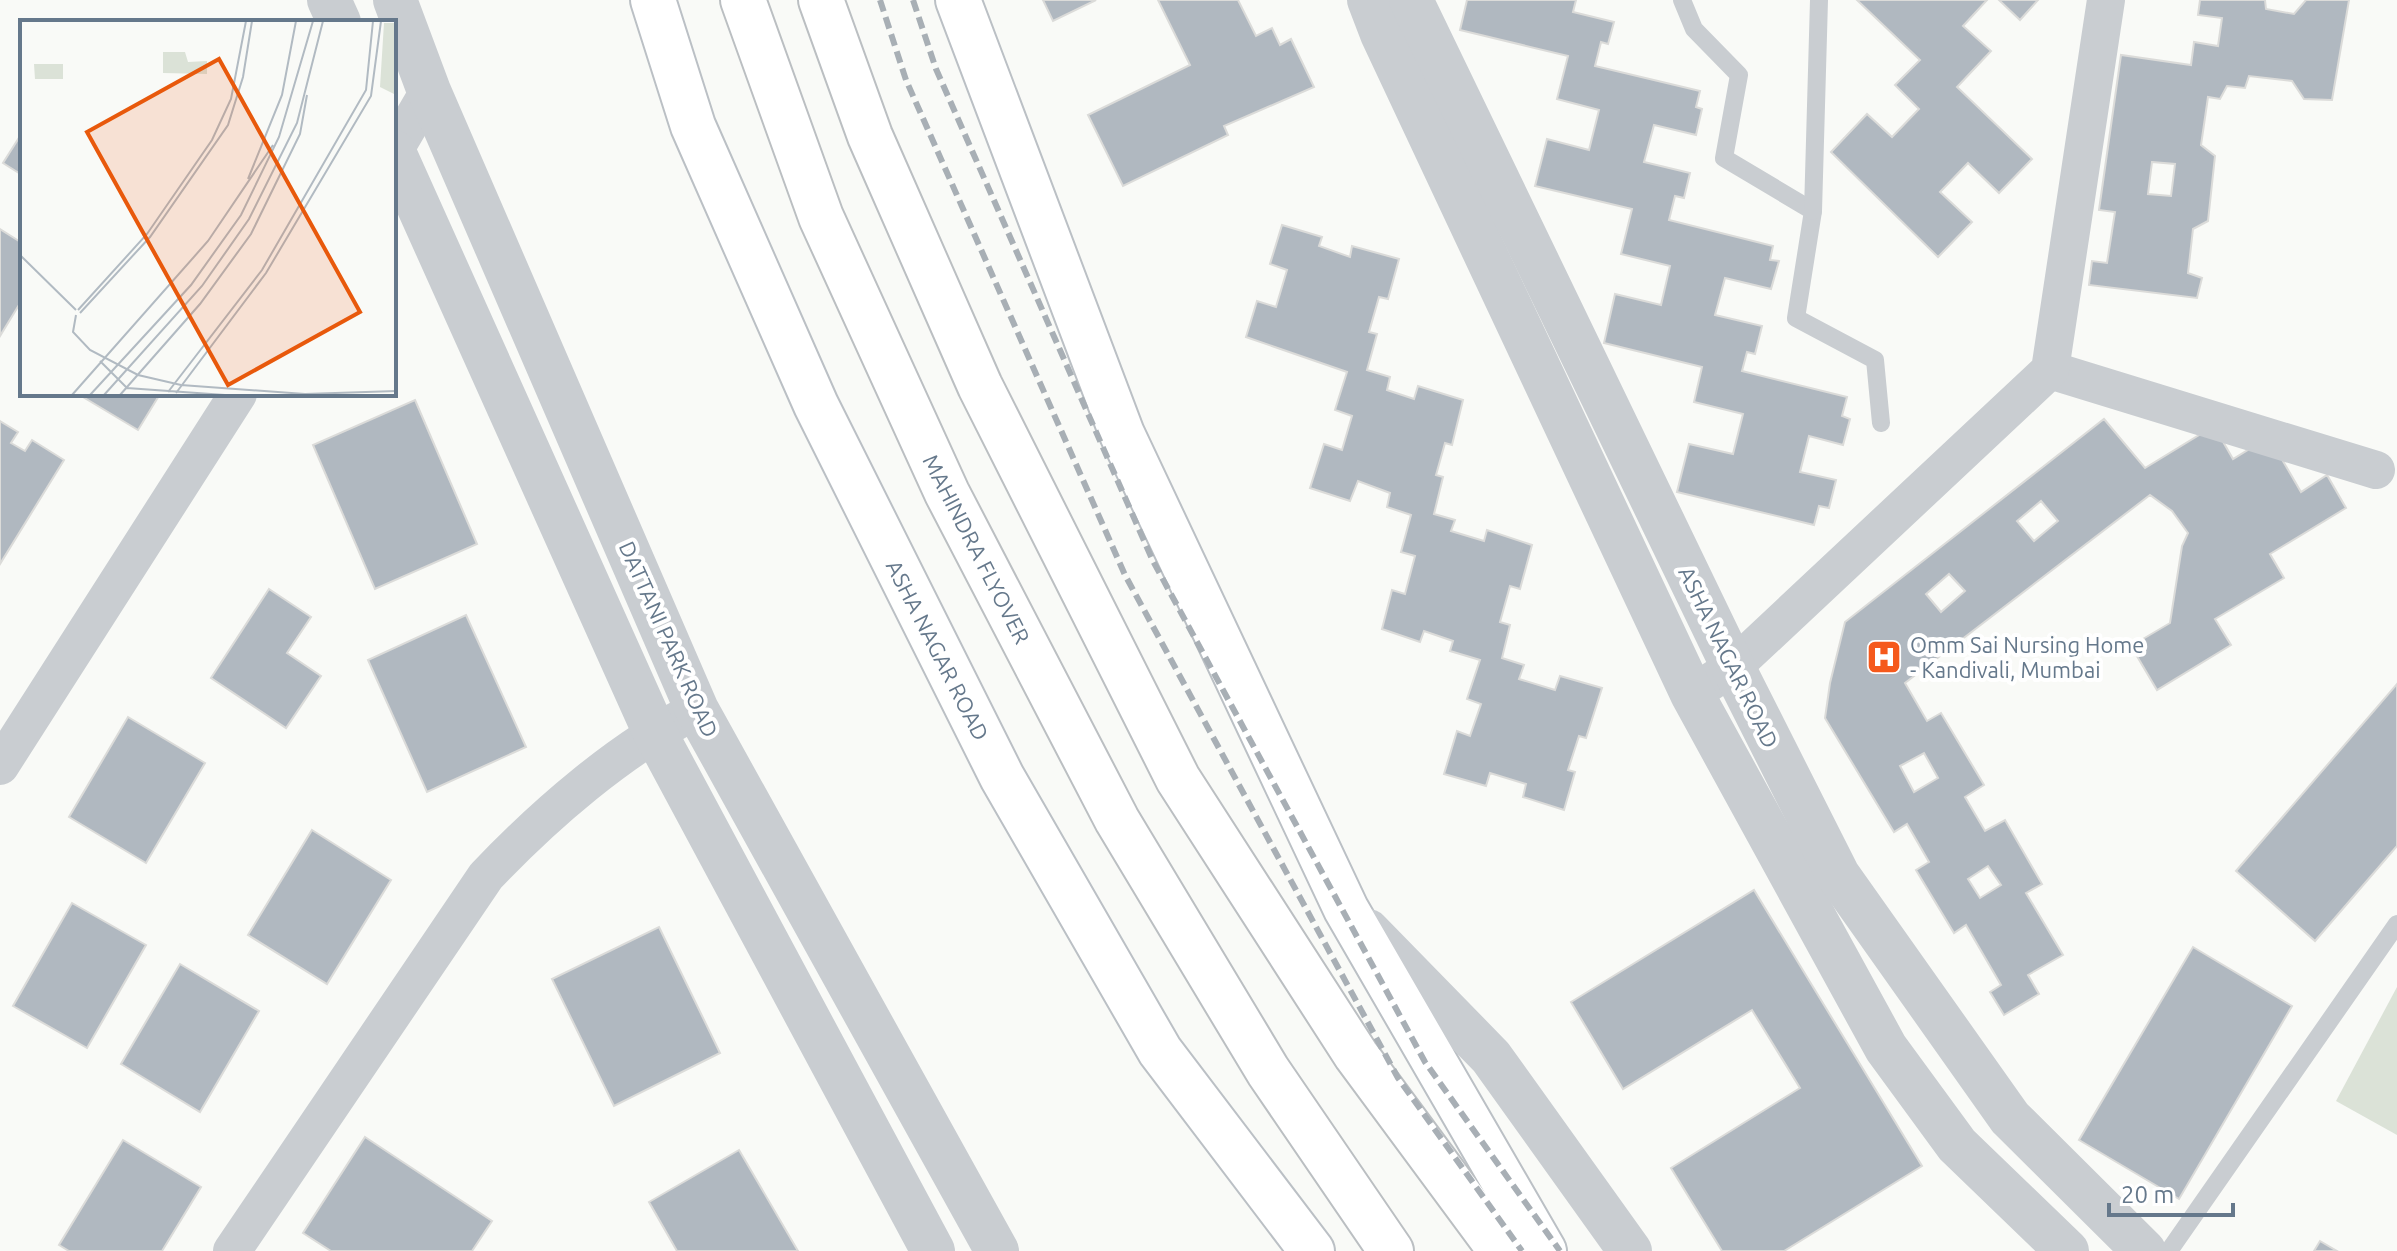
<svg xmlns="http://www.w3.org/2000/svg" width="2397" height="1251" font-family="Ubuntu,sans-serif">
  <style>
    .green { fill: #dbe2d7 }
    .building { fill: #b0b8c0; stroke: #dbdbd9; stroke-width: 2; fill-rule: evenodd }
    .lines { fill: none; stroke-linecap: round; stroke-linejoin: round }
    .secondary-casing { stroke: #bbc0c5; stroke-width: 48 }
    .trunk-casing { stroke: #bbbfc2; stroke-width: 48 }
    .service { stroke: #c9cdd1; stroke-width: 18 }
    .minor { stroke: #c9cdd1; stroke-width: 38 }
    .tertiary { stroke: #c9cdd1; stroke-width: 44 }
    .secondary { stroke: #fff; stroke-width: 44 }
    .trunk { stroke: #fff; stroke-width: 44 }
    .rail { stroke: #a8afb5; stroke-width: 6; stroke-dasharray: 12 6; stroke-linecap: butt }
    .labels { text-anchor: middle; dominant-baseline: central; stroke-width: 8; stroke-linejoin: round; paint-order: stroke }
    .street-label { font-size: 22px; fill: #65788b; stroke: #fff }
    .poi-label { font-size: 22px; fill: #65788b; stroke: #fff; text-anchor: start }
    .inset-road { fill: none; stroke: #b1bac2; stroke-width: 2 }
    .view { fill: #e8590c; fill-opacity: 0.15; stroke: #e8590c; stroke-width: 4 }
    .inset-edge { fill: none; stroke: #65788b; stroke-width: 4 }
  </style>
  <rect width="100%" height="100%" fill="#f9faf7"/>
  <path class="green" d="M2397 987V1135L2336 1101Z"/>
  <g class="building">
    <path d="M1043 0H1096L1053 21Z"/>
    <path d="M1158 0H1238L1256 36 1272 28 1280 45 1291 39 1314 87 1224 126 1228 135 1123 186 1088 115 1190 65Z"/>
    <path d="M1467 0H1576L1573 12 1614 22 1608 44 1601 42 1595 66 1700 91 1696 107 1702 109 1696 135 1654 125 1644 162 1690 173 1684 198 1675 196 1669 220 1773 246 1770 260 1779 261 1771 289 1725 278 1715 315 1762 326 1755 354 1747 352 1742 371 1847 397 1842 416 1850 419 1843 445 1809 436 1800 472 1836 480 1829 508 1819 506 1814 525 1677 492 1689 444 1733 454 1743 414 1694 402 1702 367 1604 343 1615 294 1661 305 1670 266 1621 254 1632 209 1535 186 1547 139 1589 150 1599 110 1557 99 1568 56 1460 30Z"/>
    <path d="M1857 0H1987L1963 26 1991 51 1957 87 2032 159 1999 193 1968 163 1940 192 1972 222 1938 257 1831 152 1867 114 1892 137 1919 109 1895 85 1920 60Z"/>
    <path d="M1999 0H2038L2020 20Z"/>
    <path d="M2200 0H2265L2266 9 2294 14 2306 0H2349L2332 100 2304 99 2292 81 2249 76 2245 88 2227 86 2220 99 2208 97 2201 145 2215 156 2208 221 2193 229 2188 273 2202 278 2197 298 2089 285 2092 261 2107 263 2115 212 2099 210 2121 55 2191 65 2194 42 2218 46 2222 18 2198 15ZM2152 162 2175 164 2171 196 2148 194Z"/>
    <path d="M22 133V175L3 163Z"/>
    <path d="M1282 225 1322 237 1319 246 1350 257 1352 246 1399 259 1388 299 1379 297 1369 332 1377 334 1367 370 1390 377 1387 390 1414 399 1418 386 1463 400 1452 445 1445 443 1436 475 1443 477 1434 514 1455 520 1451 531 1484 541 1487 530 1532 545 1520 589 1510 586 1500 622 1510 625 1502 658 1524 665 1519 679 1555 690 1560 676 1602 688 1586 738 1579 736 1568 770 1575 772 1564 810 1523 797 1526 784 1490 773 1486 786 1444 774 1457 731 1470 736 1481 704 1467 699 1480 660 1450 651 1453 641 1424 631 1420 642 1382 629 1392 590 1405 594 1415 556 1401 552 1411 515 1387 507 1390 493 1358 481 1350 501 1310 488 1324 444 1342 450 1352 416 1335 410 1347 372 1246 337 1257 301 1276 307 1287 270 1270 264Z"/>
    <path d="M0 229 22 243V300L0 336Z"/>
    <path d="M78 394H160L138 430Z"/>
    <path d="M415 400 477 544 375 589 313 445Z"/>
    <path d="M2104 419 2145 468 2214 426 2233 459 2269 437 2301 492 2327 475 2346 508 2270 554 2284 578 2215 619 2231 645 2157 690 2131 646 2170 623 2182 546 2188 533 2172 511 2150 495 1905 683 1927 721 1941 713 1984 785 1965 797 1985 831 2005 820 2042 884 2026 893 2063 955 2028 975 2039 994 2004 1015 1990 992 2001 985 1966 925 1954 933 1916 870 1929 862 1907 824 1894 832 1825 718 1830 683 1845 622ZM2041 501 2058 521 2034 541 2017 521ZM1949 574 1965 591 1941 612 1926 594ZM1924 753 1938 778 1914 792 1900 766ZM1988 866 2001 885 1980 898 1968 879Z"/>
    <path d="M0 421 18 432 11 443 25 451 32 440 64 460 0 564Z"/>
    <path d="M269 589 311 617 287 653 321 676 286 728 211 678Z"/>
    <path d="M466 615 526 747 427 792 368 660Z"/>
    <path d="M2397 684V846L2315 941 2236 871Z"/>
    <path d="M128 717 205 763 146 863 69 817Z"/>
    <path d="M312 830 391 880 327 984 248 935Z"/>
    <path d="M1754 890 1922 1166 1784 1251H1722L1671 1168 1800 1088 1752 1010 1623 1089 1571 1002Z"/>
    <path d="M72 903 146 945 87 1048 13 1006Z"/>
    <path d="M659 927 720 1053 614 1106 552 979Z"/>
    <path d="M2193 947 2292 1006 2179 1199 2079 1140Z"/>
    <path d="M180 964 259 1011 200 1112 121 1064Z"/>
    <path d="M365 1137 492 1221 472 1251H331L303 1233Z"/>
    <path d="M123 1140 201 1187 162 1251H69L59 1245Z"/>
    <path d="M739 1150 798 1251H677L649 1202Z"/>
    <path d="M2320 1241 2337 1251H2314Z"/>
  </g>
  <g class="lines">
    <g class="secondary-casing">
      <g id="secondary">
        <path d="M653 0 693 126 816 405 1002 777 1160 1051 1312 1251"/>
        <path d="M958 0 1122 434 1346 909 1544 1251"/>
      </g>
    </g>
    <g class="trunk-casing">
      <g id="trunk">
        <path d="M743 0 821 217 947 493 1117 820 1268 1071 1391 1251"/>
        <path d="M821 0 870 136 980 386 1178 779 1356 1055 1501 1251"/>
      </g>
    </g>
    <g class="service">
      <path d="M1682 0 1694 29 1739 75 1724 158 1813 211 1796 318 1875 360 1881 423"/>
      <path d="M1813 211 1819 0"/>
      <path d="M2169 1251 2397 924"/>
    </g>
    <g class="minor">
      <path d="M394 151 429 91"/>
      <path d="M2050 370 2376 470"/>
      <path d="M1692 694 1733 667 2050 370 2106 0"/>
      <path d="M0 766 238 394"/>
      <path d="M232 1251 486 876C545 814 621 748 697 710"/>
    </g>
    <g class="tertiary">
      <path d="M329 0 339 22"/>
      <path d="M395 0 429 91 697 710 997 1251"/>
      <path d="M1369 0 1382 34 1692 694 1886 1048 1957 1145 2067 1251"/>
      <path d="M1411 0 1733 667 1838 875 2010 1118 2144 1251"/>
      <path d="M394 152 654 731 933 1251"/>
      <path d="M1368 931 1491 1057 1630 1251"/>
    </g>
    <use href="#secondary" class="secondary"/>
    <use href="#trunk" class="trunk"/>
    <g class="rail">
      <path d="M880 0 906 80 1125 575 1398 1078 1522 1251"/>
      <path d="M913 0 936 69 1153 561 1425 1062 1560 1251"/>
    </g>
  </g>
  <defs>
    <g id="hospital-square" transform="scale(1.8)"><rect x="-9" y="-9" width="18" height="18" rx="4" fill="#f5591c" stroke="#fff"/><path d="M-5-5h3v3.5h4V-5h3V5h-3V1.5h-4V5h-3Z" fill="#fff"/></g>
  </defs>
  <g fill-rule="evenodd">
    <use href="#hospital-square" x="1884" y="657"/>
  </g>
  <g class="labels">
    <g class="street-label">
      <text transform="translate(977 549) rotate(63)">MAHINDRA FLYOVER</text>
      <text transform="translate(669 639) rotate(66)">DATTANI PARK ROAD</text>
      <text transform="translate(938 650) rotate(63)">ASHA NAGAR ROAD</text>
      <text transform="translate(1729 657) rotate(64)">ASHA NAGAR ROAD</text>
    </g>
    <g class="poi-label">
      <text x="1910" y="644">Omm Sai Nursing Home<tspan x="1910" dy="25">- Kandivali, Mumbai</tspan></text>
    </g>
  </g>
  <g transform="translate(20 20)">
    <rect width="376" height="376" fill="#f9faf7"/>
    <path d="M364 3H376V75L360 67ZM143 32H165L168 42 187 41V54L143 53ZM14 44H43V59H15Z" fill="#dbe2d7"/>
    <path class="inset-road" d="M228 159 262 75 276 1M0 235 56 290M58 290 127 214 192 120 211 79 226 1M60 293 130 217 208 105 223 57 232 1M56 295 53 312 70 330 118 355 161 365 285 374 376 371M80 341 107 368 205 375M148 372 242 250 346 70 353 1M156 373 246 253 351 76 361 1M52 375 188 221 253 125M70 375 171 265 221 195 259 117 293 1M84 375 182 266 229 199 277 103 303 1M100 375 180 284 231 214 280 114 287 75"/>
    <path class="view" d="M199 39 340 292 208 365 67 112Z"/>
    <rect width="376" height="376" class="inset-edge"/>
  </g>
  <path d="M2109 1203v12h124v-12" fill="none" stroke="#65788b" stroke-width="4"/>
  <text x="2121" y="1203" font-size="24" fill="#65788b" stroke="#ffffff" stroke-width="6" paint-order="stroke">20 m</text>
</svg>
